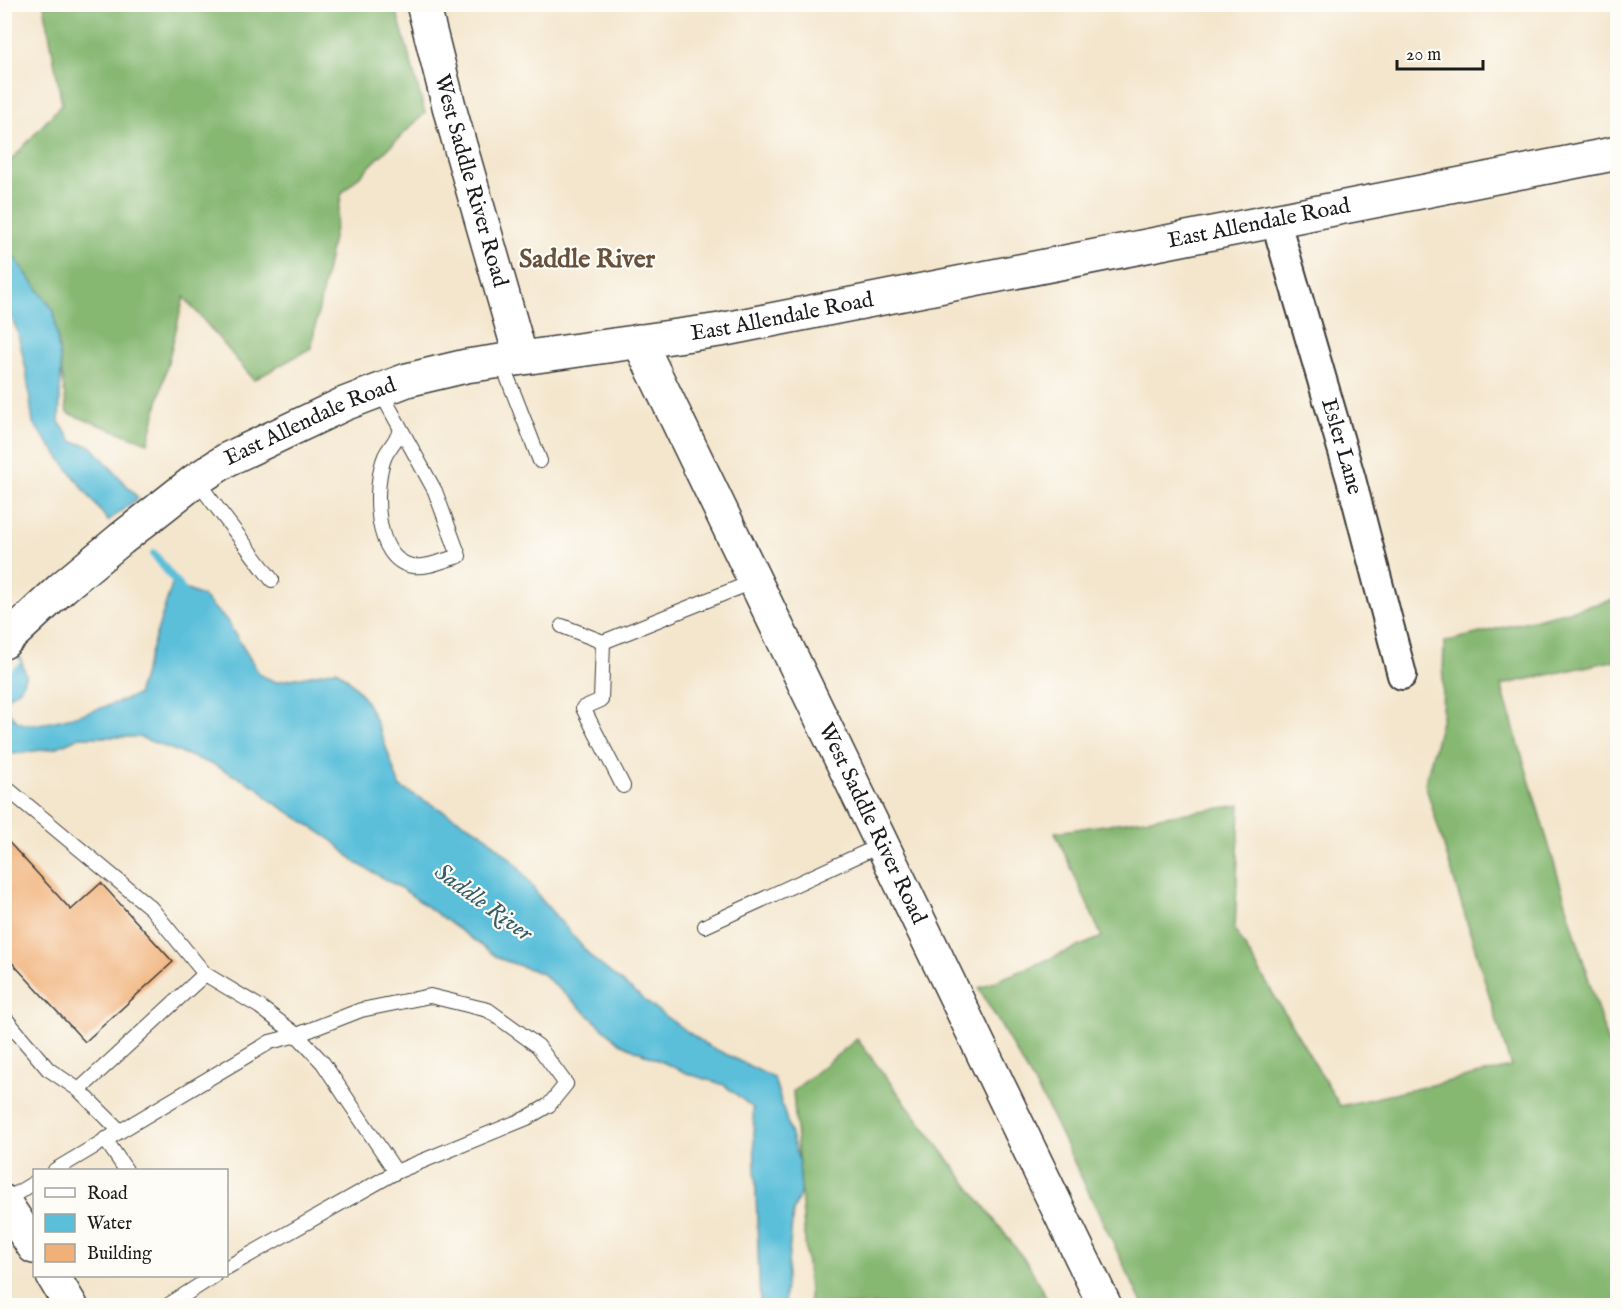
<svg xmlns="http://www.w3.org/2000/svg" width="1622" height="1310" font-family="'IM FELL English',serif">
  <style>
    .forest { fill: #86b872; stroke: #516a47; stroke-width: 1.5 }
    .water { fill: #5cbfda; stroke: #3c6e7b; stroke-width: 1.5 }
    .pier { fill: #f4e6cd }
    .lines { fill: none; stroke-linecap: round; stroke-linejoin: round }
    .stream { stroke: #5cbfda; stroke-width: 8 }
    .building { fill: #f1b078 }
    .service-casing { stroke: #3c3a37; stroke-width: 16 }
    .minor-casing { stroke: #3c3a37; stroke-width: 32 }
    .secondary-casing { stroke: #3c3a37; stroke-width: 36 }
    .service { stroke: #fff; stroke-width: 14 }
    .minor { stroke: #fff; stroke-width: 28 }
    .secondary { stroke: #fff; stroke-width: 33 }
    .labels { text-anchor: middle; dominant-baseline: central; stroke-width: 4.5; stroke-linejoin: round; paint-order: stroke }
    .street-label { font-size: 22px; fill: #1c1c1c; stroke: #fdfcf7 }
    .water-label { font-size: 24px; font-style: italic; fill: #365d68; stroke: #fdfcf7 }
    .quarter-label { font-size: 26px; font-weight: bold; fill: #67503c; stroke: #fdfcf7 }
  </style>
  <rect width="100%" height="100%" fill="#fdfcf7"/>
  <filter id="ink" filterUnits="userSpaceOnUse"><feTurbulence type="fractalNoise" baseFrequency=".0167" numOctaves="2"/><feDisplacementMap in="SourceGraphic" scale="12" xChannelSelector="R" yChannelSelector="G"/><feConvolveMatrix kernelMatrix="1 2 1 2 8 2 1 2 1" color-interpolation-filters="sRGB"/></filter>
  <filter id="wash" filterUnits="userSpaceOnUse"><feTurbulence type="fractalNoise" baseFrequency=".008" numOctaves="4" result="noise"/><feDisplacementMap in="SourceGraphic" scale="24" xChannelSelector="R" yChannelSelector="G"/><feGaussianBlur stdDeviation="1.35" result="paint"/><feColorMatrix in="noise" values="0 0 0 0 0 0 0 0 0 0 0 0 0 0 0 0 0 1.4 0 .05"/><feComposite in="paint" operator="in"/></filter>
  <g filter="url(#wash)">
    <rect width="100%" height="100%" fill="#f4e6cd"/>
    <g class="forest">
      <path d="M44 5H395L425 113 342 193 311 348 254 380 184 297 148 443 67 413 54 311 5 245 4 168 62 104Z"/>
      <path d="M1617 599V660L1501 685 1608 1044 1617 1042V1305H1143L1046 1104 979 988 1102 937 1055 832 1240 805 1235 930 1340 1106 1511 1067 1425 784 1442 717 1444 642Z"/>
      <path d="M857 1039 1030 1267 1050 1305H810L793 1091Z"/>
    </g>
    <g class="water">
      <path d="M5 245 54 311 61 369 59 422 73 442 91 446 138 498 108 521 33 423 26 369 17 330 5 304Z"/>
      <path d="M172 584 202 596 227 621 260 675 276 682 336 670C374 694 385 748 400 787L481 832 516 864 541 899 593 959 662 1014 707 1045 774 1078 799 1162 801 1191 793 1212 784 1305H760L753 1108 724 1085 689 1074 620 1043 541 973 500 959 401 888 356 863 332 840 270 800 259 788 214 765 139 737H80L55 748 13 754 5 749V702C7 709 11 717 17 721 35 734 116 703 137 695Z"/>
      <path d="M5 627 14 640 26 675 20 689 5 699Z"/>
    </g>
    <path class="pier" d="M5 640 21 662 4 675V640Z"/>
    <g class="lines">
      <path class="stream" d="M154 554 185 594"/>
    </g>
    <g id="blocks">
      <path class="building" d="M4 837 71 910 101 883 173 962 85 1042 4 954Z"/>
    </g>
  </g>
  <g filter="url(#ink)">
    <use href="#blocks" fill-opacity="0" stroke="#3c3a37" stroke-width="1.5"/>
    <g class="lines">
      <g class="service-casing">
        <g id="service">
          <path d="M501 361 540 461"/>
          <path d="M379 389 435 491 459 556C444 560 428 568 413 566 373 561 373 484 385 456 389 448 396 440 400 432"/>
          <path d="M196 480 272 580"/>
          <path d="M562 626 603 642 601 700 583 708 623 786"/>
          <path d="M603 642 755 581"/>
          <path d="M4 786 151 908 205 974 79 1090"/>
          <path d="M705 926 881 845"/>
          <path d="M205 974 260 1007 297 1035 361 1010 430 996 488 1010 538 1046 566 1084 549 1105 527 1118 396 1172"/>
          <path d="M4 1017 48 1069 79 1090 120 1131"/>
          <path d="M105 1139 126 1170"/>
          <path d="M55 1170 270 1042 297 1035 323 1063 396 1172 226 1268"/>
          <path d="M4 1201 34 1183"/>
          <path d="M167 1306 214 1276"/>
        </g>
      </g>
      <g class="minor-casing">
        <g id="minor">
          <path id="s1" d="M1275 219 1351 479 1402 675"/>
        </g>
      </g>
      <g class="secondary-casing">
        <g id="secondary">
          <path id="s2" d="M423 4 451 114 521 358"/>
          <path id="s3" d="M639 341 1105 1306"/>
          <path id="s4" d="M4 642 62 588 121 539 196 480 228 459 344 404 407 380 466 366 720 330 1618 153"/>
          <path d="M4 1202 34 1247"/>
          <path d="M53 1276 71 1306"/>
        </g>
      </g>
      <use href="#service" class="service"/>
      <use href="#minor" class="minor"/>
      <use href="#secondary" class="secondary"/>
    </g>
  </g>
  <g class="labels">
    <g class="street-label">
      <text stroke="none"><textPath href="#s2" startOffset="183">West Saddle River Road</textPath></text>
      <text stroke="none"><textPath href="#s4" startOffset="1352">East Allendale Road</textPath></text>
      <text stroke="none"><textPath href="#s4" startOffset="866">East Allendale Road</textPath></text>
      <text stroke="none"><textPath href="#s4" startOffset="380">East Allendale Road</textPath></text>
      <text stroke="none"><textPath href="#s1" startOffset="237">Esler Lane</textPath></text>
      <text stroke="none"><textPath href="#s3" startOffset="536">West Saddle River Road</textPath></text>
    </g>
    <g class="water-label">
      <text transform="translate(483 903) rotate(36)">Saddle River</text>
    </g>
    <g class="quarter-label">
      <text x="587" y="259">Saddle River</text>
    </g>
  </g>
  <rect width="1622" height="1310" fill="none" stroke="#fdfcf7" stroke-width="24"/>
  <rect x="33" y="1169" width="195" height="108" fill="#fdfcf7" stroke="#a3a29f" stroke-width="1.5"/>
  <rect x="45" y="1188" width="30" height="9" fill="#ffffff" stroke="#a3a29f" stroke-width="1.5"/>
  <text x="87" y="1199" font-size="18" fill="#1c1c1c">Road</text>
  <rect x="45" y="1214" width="30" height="18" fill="#5cbfda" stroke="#a3a29f" stroke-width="1.5"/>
  <text x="87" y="1229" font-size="18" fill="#1c1c1c">Water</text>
  <rect x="45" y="1244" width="30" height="18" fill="#f1b078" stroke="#a3a29f" stroke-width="1.5"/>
  <text x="87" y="1259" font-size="18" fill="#1c1c1c">Building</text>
  <path d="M1397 60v9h86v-9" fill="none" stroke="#1c1c1c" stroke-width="3"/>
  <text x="1406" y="60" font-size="18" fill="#1c1c1c" stroke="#fdfcf7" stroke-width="4.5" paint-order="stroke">20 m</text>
</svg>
